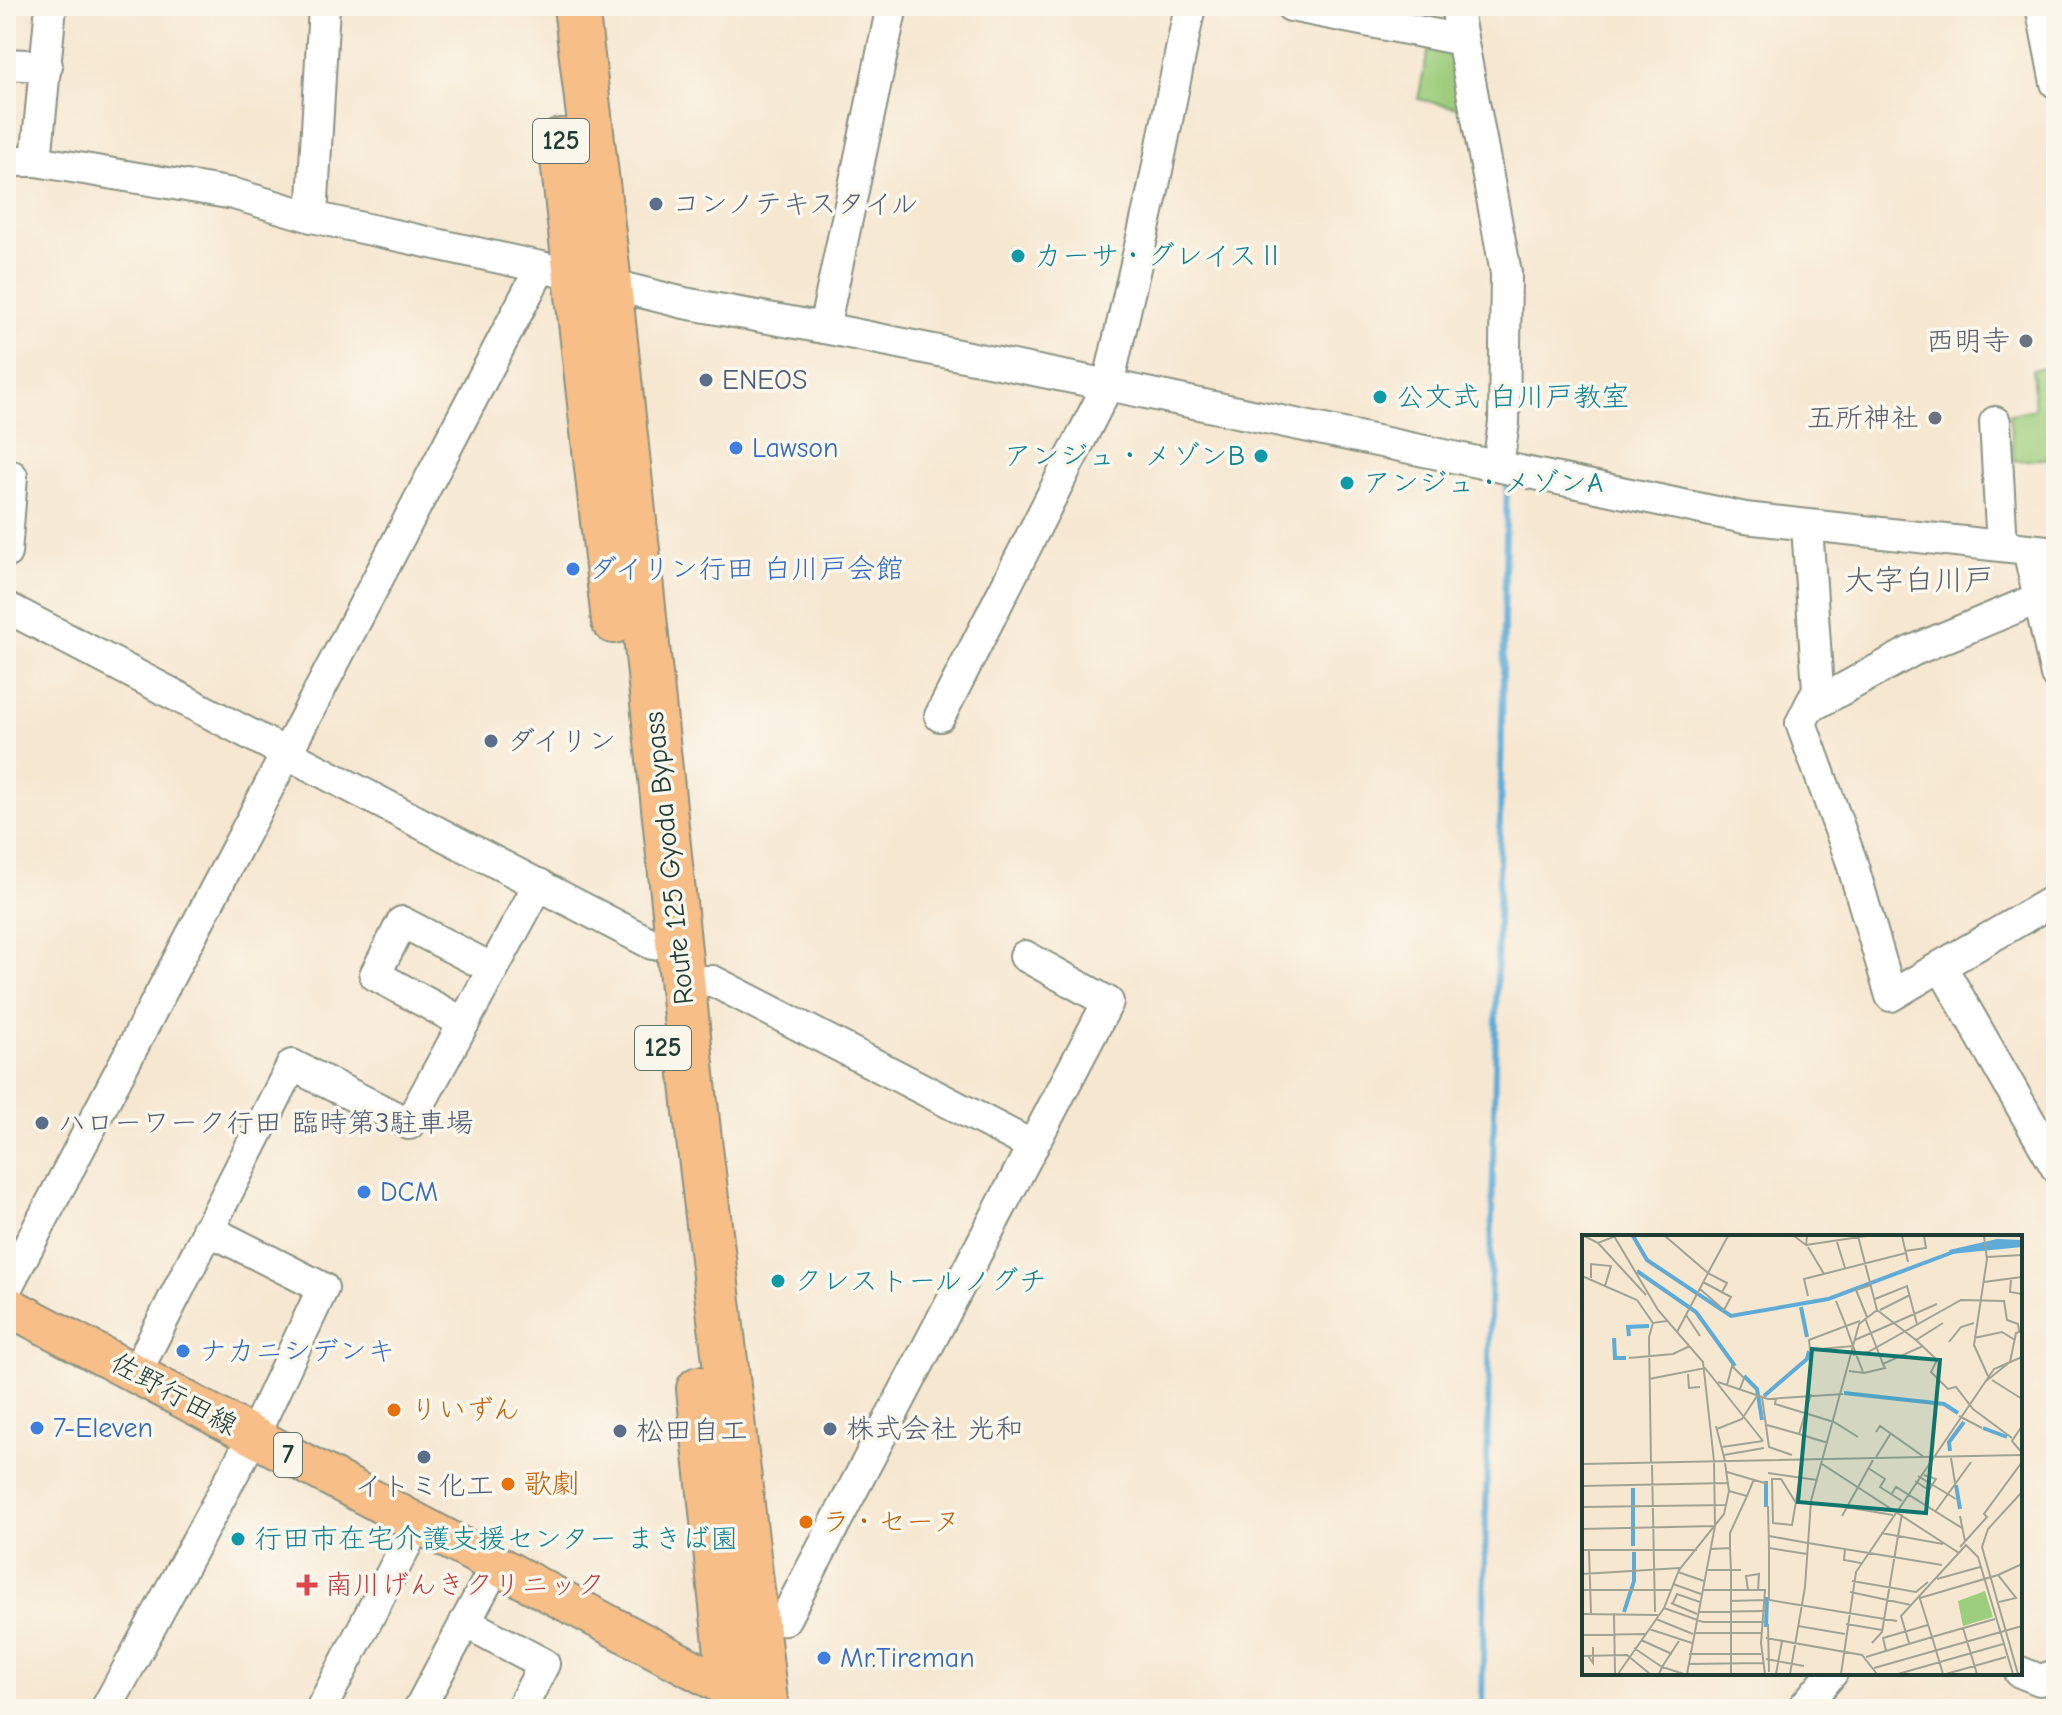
<svg xmlns="http://www.w3.org/2000/svg" width="2062" height="1715" font-family="'Comic Neue','Klee One',sans-serif">
  <style>
    .green { fill: #9dce7d; stroke: #5e8658; stroke-width: 2 }
    .lines { fill: none; stroke-linecap: round; stroke-linejoin: round }
    .stream { stroke: #5dabd6; stroke-width: 6 }
    .minor-casing { stroke: #8a9282; stroke-width: 34 }
    .major-casing { stroke: #8a9282; stroke-width: 42 }
    .highway-casing { stroke: #8a9282; stroke-width: 48 }
    .minor { stroke: #fff; stroke-width: 30 }
    .major { stroke: #f7be87; stroke-width: 38 }
    .highway { stroke: #f7be87; stroke-width: 44 }
    .service-dot { fill: #5c6f8a; stroke: #fbf7ec; stroke-width: 3 }
    .culture-dot { fill: #0f9aa8; stroke: #fbf7ec; stroke-width: 3 }
    .worship-dot { fill: #6b7280; stroke: #fbf7ec; stroke-width: 3 }
    .shop-dot { fill: #3f7fe0; stroke: #fbf7ec; stroke-width: 3 }
    .food-dot { fill: #e8710a; stroke: #fbf7ec; stroke-width: 3 }
    .health-dot { fill: #e0444e; stroke: #fbf7ec; stroke-width: 3 }
    .labels { text-anchor: middle; dominant-baseline: central; stroke-width: 7; stroke-linejoin: round; paint-order: stroke }
    .shield { fill: #fbf7ec; stroke: #61756b; stroke-width: 2 }
    .shield-label { font-size: 26px; font-weight: bold; fill: #1f3d34 }
    .service-label { font-size: 28px; fill: #4e5e75; stroke: #fbf7ec; text-anchor: start }
    .culture-label { font-size: 28px; fill: #0d838f; stroke: #fbf7ec; text-anchor: start }
    .worship-label { font-size: 28px; fill: #5b616d; stroke: #fbf7ec; text-anchor: end }
    .shop-label { font-size: 28px; fill: #366cbe; stroke: #fbf7ec; text-anchor: start }
    .street-label { font-size: 28px; fill: #1f3d34; stroke: #fbf7ec }
    .food-label { font-size: 28px; fill: #c56008; stroke: #fbf7ec; text-anchor: start }
    .health-label { font-size: 28px; fill: #be3a42; stroke: #fbf7ec; text-anchor: start }
    .neighbourhood-label { font-size: 30px; fill: #58636e; stroke: #fbf7ec }
    .inset-river { fill: none; stroke: #5dabd6; stroke-width: 4 }
    .inset-road { fill: none; stroke: #a0a392; stroke-width: 2 }
    .view { fill: #0f766e; fill-opacity: 0.15; stroke: #0f766e; stroke-width: 4 }
    .inset-edge { fill: none; stroke: #1f3d34; stroke-width: 4 }
  </style>
  <rect width="100%" height="100%" fill="#fbf7ec"/>
  <filter id="ink" filterUnits="userSpaceOnUse"><feTurbulence type="fractalNoise" baseFrequency=".0125" numOctaves="2"/><feDisplacementMap in="SourceGraphic" scale="16" xChannelSelector="R" yChannelSelector="G"/><feConvolveMatrix kernelMatrix="1 2 1 2 8 2 1 2 1" color-interpolation-filters="sRGB"/></filter>
  <filter id="wash" filterUnits="userSpaceOnUse"><feTurbulence type="fractalNoise" baseFrequency=".006" numOctaves="4" result="noise"/><feDisplacementMap in="SourceGraphic" scale="32" xChannelSelector="R" yChannelSelector="G"/><feGaussianBlur stdDeviation="1.8" result="paint"/><feColorMatrix in="noise" values="0 0 0 0 0 0 0 0 0 0 0 0 0 0 0 0 0 1.4 0 .05"/><feComposite in="paint" operator="in"/></filter>
  <g filter="url(#wash)">
    <rect width="100%" height="100%" fill="#f6e7d1"/>
    <g class="green">
      <path d="M1430 41 1458 47 1463 109 1418 99Z"/>
      <path d="M2056 366V458L2014 461 2009 414 2035 409 2032 370Z"/>
    </g>
    <g class="lines">
      <path class="stream" d="M1482 1709 1507 476"/>
    </g>
  </g>
  <g filter="url(#ink)">
    <g class="lines">
      <g class="minor-casing">
        <g id="minor">
          <path d="M1291 6 1462 40"/>
          <path d="M1456 6 1506 273 1504 422 1498 466"/>
          <path d="M2041 6 2056 83"/>
          <path d="M6 64 47 66"/>
          <path d="M6 161H36L234 194 312 217 541 267 684 303 824 328 1108 385 1745 518 2056 552"/>
          <path d="M36 161 51 6"/>
          <path d="M312 217 324 6"/>
          <path d="M824 328 892 6"/>
          <path d="M1995 422 2002 546"/>
          <path d="M1807 526 1818 689 1801 723 1851 860 1891 996 1941 966"/>
          <path d="M2028 549 2056 675"/>
          <path d="M6 553 12 476"/>
          <path d="M6 607 652 944"/>
          <path d="M1810 707 1912 651 2056 591"/>
          <path d="M940 716 1108 385 1153 190 1190 6"/>
          <path d="M2056 899 1941 966 2056 1167"/>
          <path d="M683 981H713L1033 1146"/>
          <path d="M464 1023 375 975 402 922 493 969"/>
          <path d="M6 1289 541 267"/>
          <path d="M136 1373 292 1065 409 1124 539 884"/>
          <path d="M465 1622 544 1664 521 1709"/>
          <path d="M756 1623 785 1619 1108 1002 1025 956"/>
          <path d="M2020 1672 2040 1680 2056 1675"/>
          <path d="M106 1709 253 1437 323 1288 207 1229"/>
          <path d="M321 1709 418 1522"/>
          <path d="M419 1709 497 1563"/>
          <path d="M1802 1709 1832 1673"/>
        </g>
      </g>
      <g class="major-casing">
        <path id="major" d="M6 1305 753 1701"/>
      </g>
      <g class="highway-casing">
        <g id="highway">
          <path d="M576 6 609 284 698 1131 766 1709"/>
          <path d="M561 141 614 621"/>
          <path d="M699 1389 733 1709"/>
        </g>
      </g>
      <use href="#minor" class="minor"/>
      <use href="#major" class="major"/>
      <use href="#highway" class="highway"/>
    </g>
  </g>
  <g class="service-dot">
    <circle cx="656" cy="204" r="8"/>
    <circle cx="706" cy="380" r="8"/>
    <circle cx="491" cy="741" r="8"/>
    <circle cx="42" cy="1123" r="8"/>
    <circle cx="830" cy="1429" r="8"/>
    <circle cx="620" cy="1431" r="8"/>
    <circle cx="424" cy="1457" r="8"/>
  </g>
  <g class="culture-dot">
    <circle cx="1018" cy="256" r="8"/>
    <circle cx="1380" cy="397" r="8"/>
    <circle cx="1261" cy="456" r="8"/>
    <circle cx="1347" cy="483" r="8"/>
    <circle cx="778" cy="1281" r="8"/>
    <circle cx="238" cy="1539" r="8"/>
  </g>
  <g class="worship-dot">
    <circle cx="2026" cy="341" r="8"/>
    <circle cx="1935" cy="418" r="8"/>
  </g>
  <g class="shop-dot">
    <circle cx="736" cy="448" r="8"/>
    <circle cx="573" cy="569" r="8"/>
    <circle cx="364" cy="1192" r="8"/>
    <circle cx="183" cy="1351" r="8"/>
    <circle cx="37" cy="1428" r="8"/>
    <circle cx="824" cy="1658" r="8"/>
  </g>
  <g class="food-dot">
    <circle cx="394" cy="1410" r="8"/>
    <circle cx="508" cy="1484" r="8"/>
    <circle cx="806" cy="1522" r="8"/>
  </g>
  <path class="health-dot" d="M303 1573h8v8h8v8h-8v8h-8v-8h-8v-8h8z"/>
  <g class="labels">
    <g class="shield">
      <rect x="533" y="119" width="56" height="44" rx="6"/>
      <rect x="635" y="1026" width="56" height="44" rx="6"/>
      <rect x="274" y="1433" width="28" height="44" rx="6"/>
    </g>
    <g class="shield-label">
      <text x="561" y="141">125</text>
      <text x="663" y="1048">125</text>
      <text x="288" y="1455">7</text>
    </g>
    <g class="service-label">
      <text x="672" y="204">コンノテキスタイル</text>
      <text x="722" y="380">ENEOS</text>
      <text x="507" y="741">ダイリン</text>
      <text x="58" y="1123">ハローワーク行田 臨時第3駐車場</text>
      <text x="846" y="1429">株式会社 光和</text>
      <text x="636" y="1431">松田自工</text>
      <text x="424" y="1486" text-anchor="middle">イトミ化工</text>
    </g>
    <g class="culture-label">
      <text x="1034" y="256">カーサ・グレイスⅡ</text>
      <text x="1396" y="397">公文式 白川戸教室</text>
      <text x="1245" y="456" text-anchor="end">アンジュ・メゾンB</text>
      <text x="1363" y="483">アンジュ・メゾンA</text>
      <text x="794" y="1281">クレストールノグチ</text>
      <text x="254" y="1539">行田市在宅介護支援センター まきば園</text>
    </g>
    <g class="worship-label">
      <text x="2010" y="341">西明寺</text>
      <text x="1919" y="418">五所神社</text>
    </g>
    <g class="shop-label">
      <text x="752" y="448">Lawson</text>
      <text x="589" y="569">ダイリン行田 白川戸会館</text>
      <text x="380" y="1192">DCM</text>
      <text x="199" y="1351">ナカニシデンキ</text>
      <text x="53" y="1428">7-Eleven</text>
      <text x="840" y="1658">Mr.Tireman</text>
    </g>
    <g class="street-label">
      <text transform="translate(669 858) rotate(-96)">Route 125 Gyoda Bypass</text>
      <text transform="translate(174 1394) rotate(29)">佐野行田線</text>
    </g>
    <g class="food-label">
      <text x="410" y="1410">りいずん</text>
      <text x="524" y="1484">歌劇</text>
      <text x="822" y="1522">ラ・セーヌ</text>
    </g>
    <g class="health-label">
      <text x="325" y="1585">南川げんきクリニック</text>
    </g>
    <g class="neighbourhood-label">
      <text x="1919" y="580">大字白川戸</text>
    </g>
  </g>
  <g transform="translate(1582 1235)">
    <rect width="440" height="440" fill="#f6e7d1"/>
    <path d="M403 356 411 382 381 391 376 366Z" fill="#9dce7d"/>
    <path d="M415 4 440 5V12L369 19 367 15Z" fill="#5dabd6"/>
    <path class="inset-river" d="M51 1 65 25 149 81 246 64 374 16M55 36 114 77 153 131M219 72 225 102M47 101 46 92 67 91M32 103 33 123H44M162 141 175 154 180 185M262 158 362 169 376 178M182 161 225 124 227 116M401 193 425 202M368 216 367 207 382 187M184 246V272M374 250 378 274M51 253V311M42 377 52 346V317M184 392 185 362"/>
    <path class="inset-road" d="M2 1 16 8 34 1M32 1 76 75 121 127 132 226M83 1 126 38 146 1M212 1 224 10 225 1M320 1 326 27M402 1 405 24 392 110 406 141M255 7 263 33M16 8 64 60M224 10 284 1M226 12 242 39M323 16 344 13 342 1M405 22 440 20M0 41 55 65 71 88 85 86M9 43V29L29 31 23 51M429 45 428 57 440 59M402 47 440 42M118 54 142 75 149 62 121 47M226 61 222 44 324 18M293 64 325 51 335 89M254 66 264 91 227 105 228 115 271 111 281 137M295 75 334 105 361 88M298 75 328 60M104 80 118 101M285 82 274 55 289 50M283 83 301 129 341 111M95 97 126 38 145 48 140 57M392 103 420 97 433 105M273 105 355 69M334 105 355 125 349 137 366 154 374 152 391 174 430 203M367 107 379 92 392 88M271 111 264 91 278 86M271 120 286 117 379 65 422 66 425 85 436 89 437 96M47 123 91 119 108 111M267 136 282 138 303 133 301 129M106 139 107 153 118 152M67 144 123 133 181 206M410 145 440 164M404 146 428 127 434 98 440 96M136 147 186 164 261 159M145 150 150 131 162 143 158 154M229 159 217 199 246 208M180 162 187 212 210 220M194 163 193 169 252 187 276 202M377 181 400 193M185 190 217 199M134 191 143 226M440 191 430 206 440 218M135 194 160 184 175 161M294 197 298 191 342 222M140 212 181 206M142 220 182 213M294 222 309 198M369 223 373 248M69 227 67 102 71 88M0 229 440 220M240 229 377 318M70 230 73 377M286 233 303 244 298 252 320 266M145 237 186 249M186 238 235 245M336 241 374 264M333 246 347 255 354 244 342 240M0 251 146 248M147 256 165 261 172 244M309 260 314 252 380 293M214 268 199 244H190L191 288 210 290 218 243M252 270 311 280M186 271 187 313 225 319M0 272 145 270M353 277 389 227M320 279 316 301 361 309M260 281 291 225M378 281 383 306M0 294 133 291M187 301 226 308M226 308 360 330M378 312 405 282 402 279 440 227M148 313V298L165 261M187 313V365L315 386M129 314 148 313 149 335H159M263 314 262 325 279 328M0 315H115M7 315 9 378M125 335H149V439M96 337 122 346M0 339 98 333M416 340 440 329M355 344 398 332M270 346 334 357 346 347M91 349 119 359M0 355H89M120 355H184M166 355 164 341 177 339 176 355M183 355 179 408 183 439M268 357 329 370M338 363 416 340 434 363 417 367M148 366 183 365M89 368 115 379M91 368 95 359 118 367M82 373 121 387H182M116 377 183 376M32 378 33 439M0 379 76 380M74 384 111 399M186 389 187 437M264 389 300 395M216 391 263 399M381 393 395 439M67 394 110 408M112 398H180M0 400 63 399M184 403 280 420 295 439M59 405 90 419M97 406 80 432 102 439M290 408 300 397 316 301 299 298M327 408 319 381 384 310 396 322 431 439M52 413 80 432 77 439M304 416 301 403 346 390M107 419H179M0 421 45 420 68 439M6 421 11 428V412M284 422 350 402 337 361M184 424 222 431M106 429 181 428M292 433 440 391M36 439 82 373 97 335 142 279 147 256 143 228M105 439 133 291 132 226M194 439 200 406M208 439 223 352 229 266 277 89 295 75 276 1M259 439 274 337 412 134 440 122M316 439 421 409M361 439 350 402 413 384M364 439 424 422M436 439 400 312 406 294 440 257"/>
    <path class="view" d="M230 114 358 125 344 278 216 267Z"/>
    <rect width="440" height="440" class="inset-edge"/>
  </g>
  <rect width="2062" height="1715" fill="none" stroke="#fbf7ec" stroke-width="32"/>
</svg>
